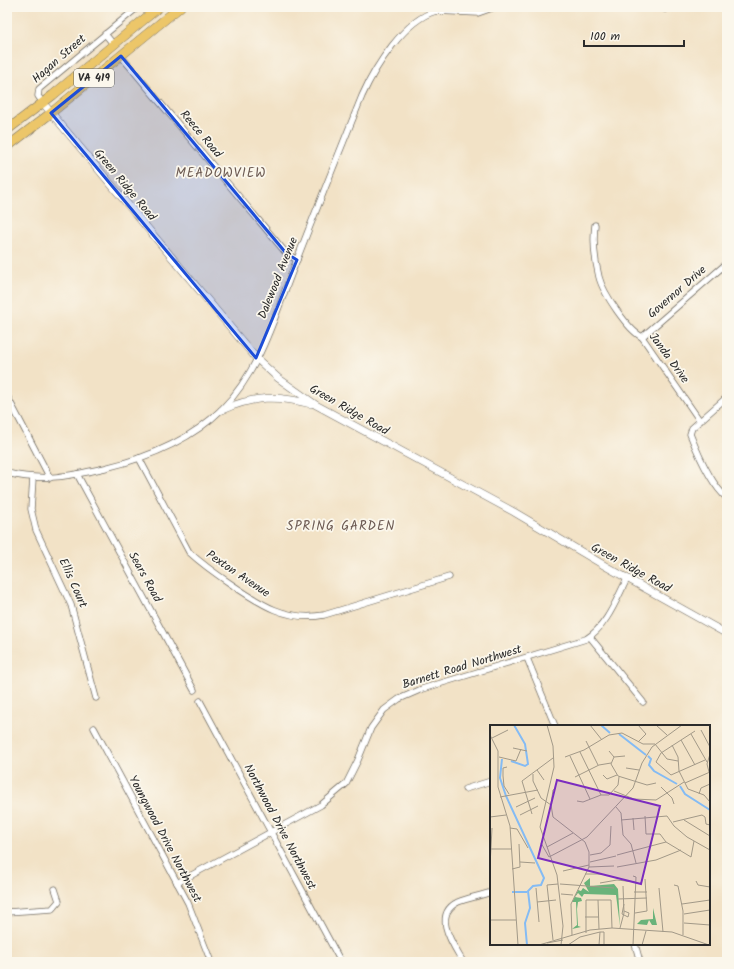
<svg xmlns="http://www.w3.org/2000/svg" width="734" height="969" font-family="Kalam,sans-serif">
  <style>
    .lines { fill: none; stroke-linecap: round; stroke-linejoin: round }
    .minor-casing { stroke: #716b61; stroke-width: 7 }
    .tertiary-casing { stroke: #716b61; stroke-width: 8 }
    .primary-casing { stroke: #716b61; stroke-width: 10 }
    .minor { stroke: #fff; stroke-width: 5.5 }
    .tertiary { stroke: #fff; stroke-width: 7 }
    .primary { stroke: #ecc669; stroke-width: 9 }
    .marked { fill: #1d4ed8; fill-opacity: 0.2; stroke: #1d4ed8; stroke-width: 3; stroke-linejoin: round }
    .labels { text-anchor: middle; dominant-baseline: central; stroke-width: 3.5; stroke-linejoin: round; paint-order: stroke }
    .shield { fill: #fbf7ec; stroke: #696865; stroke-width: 1 }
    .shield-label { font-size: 11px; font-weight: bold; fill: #2b2b2b }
    .street-label { font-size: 12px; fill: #2b2b2b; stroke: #fbf7ec }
    .neighbourhood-label { font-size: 13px; letter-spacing: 1px; fill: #6c5a52; stroke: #fbf7ec }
    .inset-river { fill: none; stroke: #84bbf4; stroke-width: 2 }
    .inset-road { fill: none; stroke: #a29988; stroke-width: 1 }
    .view { fill: #7b2cbf; fill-opacity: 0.15; stroke: #7b2cbf; stroke-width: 2 }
    .inset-edge { fill: none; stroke: #2b2b2b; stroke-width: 2 }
  </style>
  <rect width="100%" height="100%" fill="#fbf7ec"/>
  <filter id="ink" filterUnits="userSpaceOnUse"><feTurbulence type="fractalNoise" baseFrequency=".025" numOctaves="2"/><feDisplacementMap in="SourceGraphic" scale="8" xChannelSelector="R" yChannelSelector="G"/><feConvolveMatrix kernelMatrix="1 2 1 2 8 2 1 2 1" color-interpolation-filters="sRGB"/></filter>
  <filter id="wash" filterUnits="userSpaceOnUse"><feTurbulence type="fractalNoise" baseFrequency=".012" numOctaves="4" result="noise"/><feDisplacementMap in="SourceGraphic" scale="16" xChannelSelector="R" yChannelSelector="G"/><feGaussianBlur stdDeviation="0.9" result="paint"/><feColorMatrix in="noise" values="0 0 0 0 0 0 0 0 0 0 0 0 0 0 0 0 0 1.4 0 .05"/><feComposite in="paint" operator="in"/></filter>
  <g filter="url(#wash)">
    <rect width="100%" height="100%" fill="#f2e2c6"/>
  </g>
  <g filter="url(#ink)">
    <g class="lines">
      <g class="minor-casing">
        <g id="minor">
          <path d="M663 7 665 9"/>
          <path d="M105 34 114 45"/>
          <path d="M121 56 286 253 297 260"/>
          <path d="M43 103 38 96 39 89 138 7"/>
          <path d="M595 225C593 241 595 261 599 277 603 293 628 330 642 337L700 421"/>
          <path d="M642 337 727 263"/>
          <path d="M7 396 50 478"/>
          <path d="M727 397 692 428 690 434C698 454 711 485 727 498"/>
          <path d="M139 458 189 552C202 564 216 574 231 584 260 604 287 622 324 615L449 577"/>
          <path d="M7 473C43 482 70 476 105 468 147 458 191 440 222 409 260 371 275 315 294 267 316 210 339 153 362 96 375 67 404 20 436 11L478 13 495 7"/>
          <path d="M77 474 194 690"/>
          <path d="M33 478 31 509 36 530 71 605 96 698"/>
          <path d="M590 637 643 702"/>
          <path d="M527 658 555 726"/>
          <path d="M200 701 341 962"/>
          <path d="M94 728 188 903 211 962"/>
          <path d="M465 789 491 781"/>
          <path d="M177 883 321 805 346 784 358 760 371 728 384 710 399 699 422 689 586 639C607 626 616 600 627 579"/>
          <path d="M7 912 52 909 59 901 55 889"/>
          <path d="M635 944 640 962"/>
          <path d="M463 962C454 946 431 915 458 902 468 898 480 896 491 892"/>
        </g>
      </g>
      <g class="tertiary-casing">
        <g id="tertiary">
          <path d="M43 103 256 358 278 378 316 405 514 512 607 567 727 634"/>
          <path d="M222 410C254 396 277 395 311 404"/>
        </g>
      </g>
      <g class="primary-casing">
        <g id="primary">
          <path d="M7 130 53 95 159 7"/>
          <path d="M7 147 51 113 180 7"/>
        </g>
      </g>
      <use href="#minor" class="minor"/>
      <use href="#tertiary" class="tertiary"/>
      <use href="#primary" class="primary"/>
    </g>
  </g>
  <path class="marked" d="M121 56 286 253 297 260 256 358 51 113Z"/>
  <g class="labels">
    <rect class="shield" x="74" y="69" width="40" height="18" rx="3"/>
    <g class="shield-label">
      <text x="94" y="78">VA 419</text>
    </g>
    <g class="street-label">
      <text transform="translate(59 59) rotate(-41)">Hagan Street</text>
      <text transform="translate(201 134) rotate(50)">Reece Road</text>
      <text transform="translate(125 185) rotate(50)">Green Ridge Road</text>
      <text transform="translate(278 278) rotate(-68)">Dalewood Avenue</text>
      <text transform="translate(677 292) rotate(-41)">Governor Drive</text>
      <text transform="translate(669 358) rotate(54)">Janda Drive</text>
      <text transform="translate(349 410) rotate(30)">Green Ridge Road</text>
      <text transform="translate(631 568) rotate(29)">Green Ridge Road</text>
      <text transform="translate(238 574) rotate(34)">Pexton Avenue</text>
      <text transform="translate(145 577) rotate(61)">Sears Road</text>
      <text transform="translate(73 583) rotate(66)">Ellis Court</text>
      <text transform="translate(462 667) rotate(-17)">Barnett Road Northwest</text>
      <text transform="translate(280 827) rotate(62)">Northwood Drive Northwest</text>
      <text transform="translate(165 839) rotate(62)">Youngwood Drive Northwest</text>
    </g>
    <g class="neighbourhood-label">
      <text x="221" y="173">MEADOWVIEW</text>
      <text x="341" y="526">SPRING GARDEN</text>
    </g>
  </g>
  <g transform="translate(490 725)">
    <rect width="220" height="220" fill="#f2e2c6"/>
    <path d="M100 153V161L124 159 128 164 130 201 126 170 94 169 92 172 88 168 85 172 91 173 92 176 88 177 87 184 88 201 91 202 82 204 87 200 86 177H82L88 165 91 166 93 163 99 167 94 158ZM163 183 167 200H162L159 195 157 200 147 199 151 195 163 194Z" fill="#6ab37a"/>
    <path class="inset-river" d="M111 0 120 8M129 9 156 30M158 31 161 34 159 40 164 46 187 59M12 34 10 53 16 71 54 153 51 160 43 161 38 166 40 183 35 198 37 220M21 36 35 41 38 39 35 19 24 0M190 61 195 69 220 85M22 167H37"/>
    <path class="inset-road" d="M57 0 63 21 64 42 50 102 67 150 73 201 71 220M100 0 112 15M148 0 156 9 148 17M166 0 177 10M211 5 220 22M205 6 171 28 166 37 181 50 215 35M201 9 217 37M0 10 8 26V62L20 101 28 220M2 13 18 5M191 15 205 40M96 16 108 40M182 20 188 32 189 46 198 64 214 70 220 77M23 23 37 26M119 26 124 32 135 31M90 27 111 70M80 31 100 74M9 32 26 36 31 24M75 32 94 25 119 10 132 8 153 19H165L177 34 188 36M124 32 121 39 128 51 157 60 166 58M17 42 13 43V51L14 61 19 69M136 43 149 45M47 45 54 55M219 47 217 39 220 29M43 49V56L51 73 61 80 63 92 95 117 99 127V142L81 179 82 210M113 50 117 54 127 50M85 52 109 40 121 38M195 58 220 47M171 62 182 73 184 79M124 66 144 74 166 75 194 57M209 69 211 63 220 59M10 72 48 65M87 76 93 77 111 70H119L128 60 129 52M61 79 63 65 66 63M26 82 45 73M126 82 131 88 133 110 141 119 146 138M42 89 32 56 63 33M30 90 48 81M155 91 156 109H170L176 117M0 92 16 90M143 93 144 105M131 95 177 91 184 101 197 112 220 125M194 95 220 111M183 97 212 90 215 92 216 99 220 100M20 103 27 104 38 123M51 118 59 132 97 112 143 63 152 38 162 22 192 0M57 122 83 108M0 124H21M100 130 111 128 120 120 121 101M127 130 176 117 201 132 204 116M30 137 45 138M100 137 126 131M0 141 2 103M99 142 124 141M127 142 166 135 191 125M22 144 30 142 29 119M73 146 99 140M95 149H111M206 156 208 160 220 162M110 158 127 155 145 157M70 159 124 163M184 160 188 161 193 186V210M46 163 49 197M169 163 173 207M144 167H157M71 169 83 170M128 174 157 173M108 175 109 204M47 177 66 175M134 179 132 189 138 192 139 188 134 186M192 179 220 175M145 188 157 186 155 154M194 189 220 185M95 192H109M0 195H26M194 198 220 200M130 203 134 188 133 161M110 207H114V220M96 208V175H121L122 203M63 215 57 160 68 159M57 218 73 215M49 220 100 205 122 203 182 207 219 220M78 220 90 212 110 207M109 220 110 207M143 220 146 152 143 151M152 220 156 206"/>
    <path class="view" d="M67 55 170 81 151 159 48 133Z"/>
    <rect width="220" height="220" class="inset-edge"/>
  </g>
  <rect width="734" height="969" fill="none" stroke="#fbf7ec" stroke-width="24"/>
  <path d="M584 40v6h100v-6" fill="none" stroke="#2b2b2b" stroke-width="2"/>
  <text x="590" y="40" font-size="12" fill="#2b2b2b" stroke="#fbf7ec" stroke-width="3" paint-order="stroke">100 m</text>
</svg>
